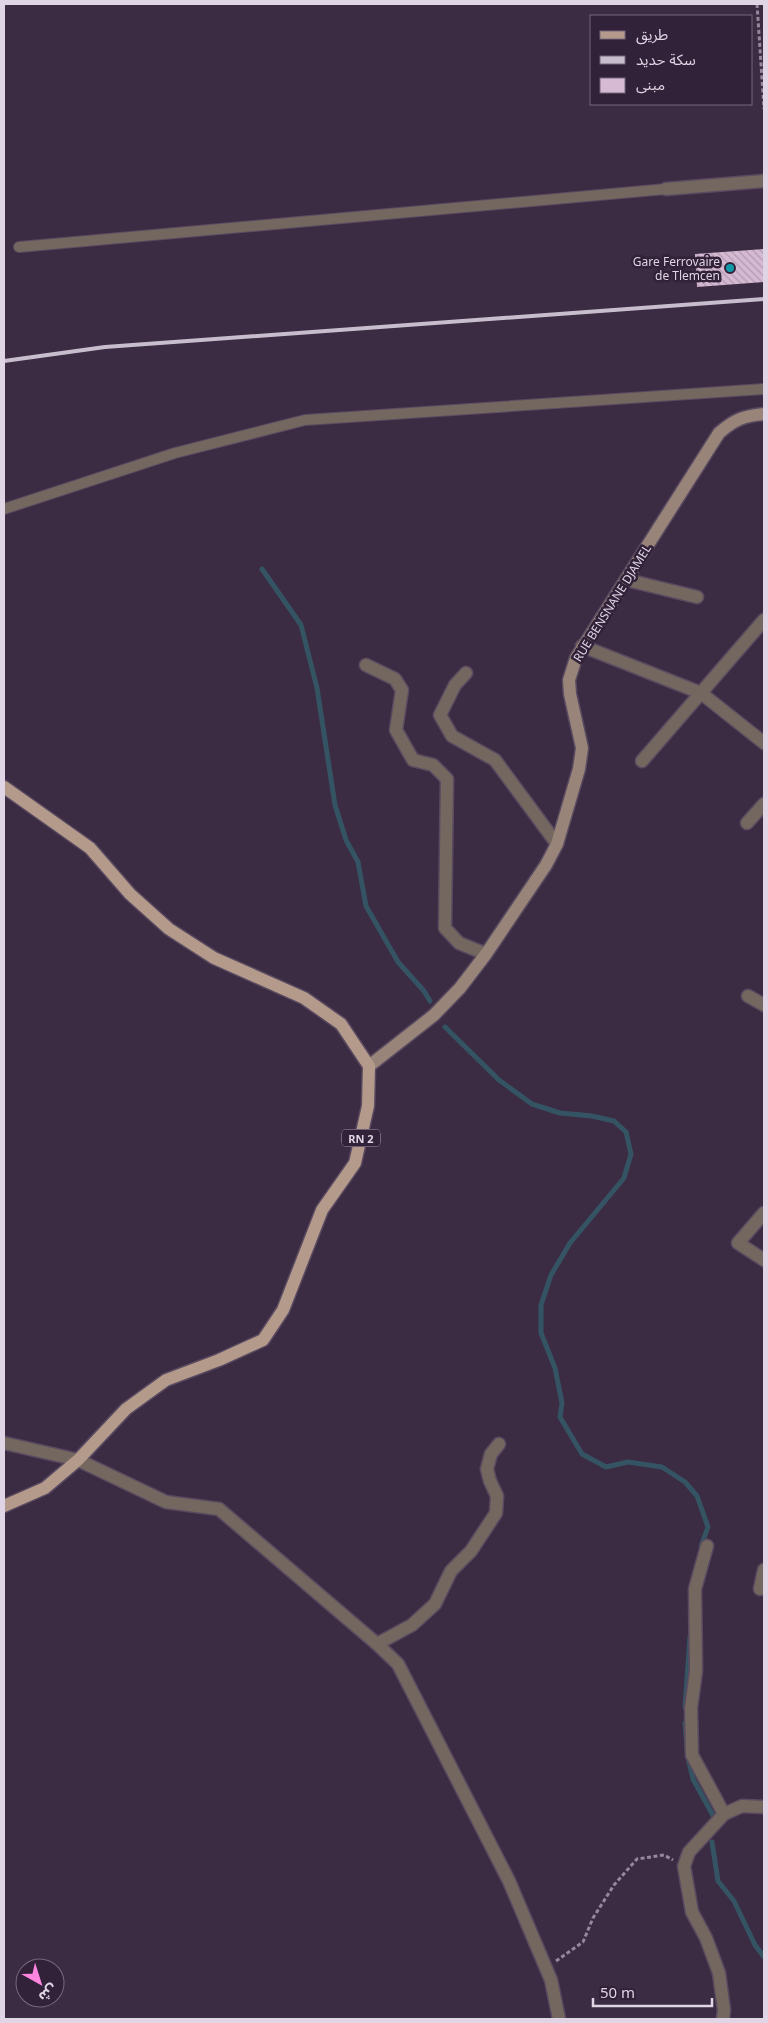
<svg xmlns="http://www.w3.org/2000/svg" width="768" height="2023" font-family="'Noto Sans','Noto Sans Arabic',sans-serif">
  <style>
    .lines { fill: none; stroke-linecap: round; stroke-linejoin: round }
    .stream { stroke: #355463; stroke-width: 5 }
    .building { fill: url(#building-back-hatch) }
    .lane-casing { stroke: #594a60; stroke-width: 12 }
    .street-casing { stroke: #594a60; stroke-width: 15 }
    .secondary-casing { stroke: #594a60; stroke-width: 15 }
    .primary-casing { stroke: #594a60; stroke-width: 15 }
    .path { stroke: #95889b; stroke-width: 3; stroke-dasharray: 4 2.5; stroke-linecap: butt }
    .lane { stroke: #74675f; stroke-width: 10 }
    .street { stroke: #74675f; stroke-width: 12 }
    .secondary { stroke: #988478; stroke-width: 12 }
    .primary { stroke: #b49a8b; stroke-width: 12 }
    .rail { stroke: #c8bdcd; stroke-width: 4 }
    .culture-dot { fill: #0f9aa8; stroke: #312139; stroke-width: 2 }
    .labels { text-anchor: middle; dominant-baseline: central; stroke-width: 5; stroke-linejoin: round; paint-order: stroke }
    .shield { fill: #312139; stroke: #ab9fb1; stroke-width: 1 }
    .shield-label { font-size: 11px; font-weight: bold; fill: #dfd5e4 }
    .poi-label { font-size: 12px; fill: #dfd5e4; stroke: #312139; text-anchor: end }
    .street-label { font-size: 12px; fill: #dfd5e4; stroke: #312139 }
  </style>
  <defs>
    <pattern id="building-back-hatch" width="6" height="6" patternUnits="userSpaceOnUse" patternTransform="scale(1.25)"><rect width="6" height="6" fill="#d6bad4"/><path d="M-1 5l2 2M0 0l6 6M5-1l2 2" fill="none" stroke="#b19cb0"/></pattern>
  </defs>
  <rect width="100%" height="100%" fill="#3b2b43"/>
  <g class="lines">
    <g class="stream">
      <path d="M262 569 301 625 317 688 335 805 346 840 358 862 366 906 398 962 424 991 430 1001"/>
      <path d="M445 1027 499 1080 532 1104 560 1113 592 1116 614 1121 626 1132 631 1154 624 1178 570 1243 551 1275 541 1305V1333L555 1368 562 1403 560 1417 582 1454 606 1467 628 1462 662 1467 685 1482 697 1496 708 1527 701 1546"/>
      <path d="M685 1707 690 1636"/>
      <path d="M685 1723 687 1749"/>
      <path d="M688 1758 693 1779 715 1819"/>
      <path d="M712 1842 718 1881 734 1901 755 1945 764 1957"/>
    </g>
  </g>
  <path class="building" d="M764 249V282L697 287 695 254Z"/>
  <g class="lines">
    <g class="lane-casing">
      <g id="lane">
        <path d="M19 247 666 189"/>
        <path d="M4 509 175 453 305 420 764 389"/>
      </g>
    </g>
    <g class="street-casing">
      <g id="street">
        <path d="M666 189 764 181"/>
        <path d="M627 580 697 597"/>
        <path d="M582 646 701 693 764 743"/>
        <path d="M366 665 395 679 402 690 396 730 413 760 433 765 447 779 445 928 459 943 486 954"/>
        <path d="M466 673 455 685 440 715 452 736 495 760 557 844"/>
        <path d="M642 761 764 620"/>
        <path d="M747 823 764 804"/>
        <path d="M748 996 764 1005"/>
        <path d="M764 1213 738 1243 764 1260"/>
        <path d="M4 1443 78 1460 166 1502 219 1509 377 1644 398 1664 509 1881 551 1980 559 2019"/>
        <path d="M707 1546 695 1589 696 1671 691 1708 692 1755 724 1814 689 1852 684 1866 692 1912 706 1938 719 1973 724 2010 723 2019"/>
        <path d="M760 1589 764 1570"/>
        <path d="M377 1644 412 1625 435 1604 451 1571 471 1551 496 1513 497 1496 490 1481 487 1469 491 1454 499 1444"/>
        <path d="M724 1814 742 1806 764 1807"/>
      </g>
    </g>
    <g class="secondary-casing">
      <path id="secondary" d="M369 1066 434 1015 460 988 486 954 546 865 557 844 579 769 582 748 570 694 569 680 576 658 719 433C735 419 744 416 764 414"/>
    </g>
    <g class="primary-casing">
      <path id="primary" d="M4 787 90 848 130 894 169 929 214 958 304 998 341 1024 369 1066 368 1106 355 1163 322 1210 283 1310 263 1340 219 1360 166 1380 126 1409 78 1460 45 1488 4 1506"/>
    </g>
    <g class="path">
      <path d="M757 4 764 109"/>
      <path d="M556 1961 583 1942 593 1918 614 1885 637 1859 664 1855 673 1860"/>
    </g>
    <use href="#lane" class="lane"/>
    <use href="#street" class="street"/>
    <use href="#secondary" class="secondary"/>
    <use href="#primary" class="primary"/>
    <path class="rail" d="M4 361 105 347 764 299"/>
  </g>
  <circle class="culture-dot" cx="730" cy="268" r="5"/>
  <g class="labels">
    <rect class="shield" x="342" y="1129.5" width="38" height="17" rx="4"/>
    <g class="shield-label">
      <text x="361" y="1138">RN 2</text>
    </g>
    <g class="poi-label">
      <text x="720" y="261">Gare Ferrovaire<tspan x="720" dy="14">de Tlemcen</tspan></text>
    </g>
    <g class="street-label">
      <text transform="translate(612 603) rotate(-58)">RUE BENSNANE DJAMEL</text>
    </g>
  </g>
  <rect width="768" height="2023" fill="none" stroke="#dfd5e4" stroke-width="10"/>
  <rect x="590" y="15" width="162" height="90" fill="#312139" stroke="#77697d"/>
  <rect x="600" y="31" width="25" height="8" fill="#b49a8b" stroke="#77697d"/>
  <text x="636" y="40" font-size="15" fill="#dfd5e4">طريق</text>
  <rect x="600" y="56" width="25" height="8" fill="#c8bdcd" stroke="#77697d"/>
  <text x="636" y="65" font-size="15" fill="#dfd5e4">سكة حديد</text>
  <rect x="600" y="78" width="25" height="15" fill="#d6bad4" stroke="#77697d"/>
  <text x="636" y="90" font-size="15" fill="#dfd5e4">مبنى</text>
  <g transform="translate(40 1983) rotate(141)"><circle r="24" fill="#312139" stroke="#77697d"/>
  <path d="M0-4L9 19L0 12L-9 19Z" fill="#fe86e0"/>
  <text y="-8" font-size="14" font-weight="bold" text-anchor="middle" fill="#dfd5e4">ش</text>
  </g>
  <path d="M593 1998v8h119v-8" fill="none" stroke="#dfd5e4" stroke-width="2.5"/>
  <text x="600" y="1998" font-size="15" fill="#dfd5e4" stroke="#312139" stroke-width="4" paint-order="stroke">50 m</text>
</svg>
